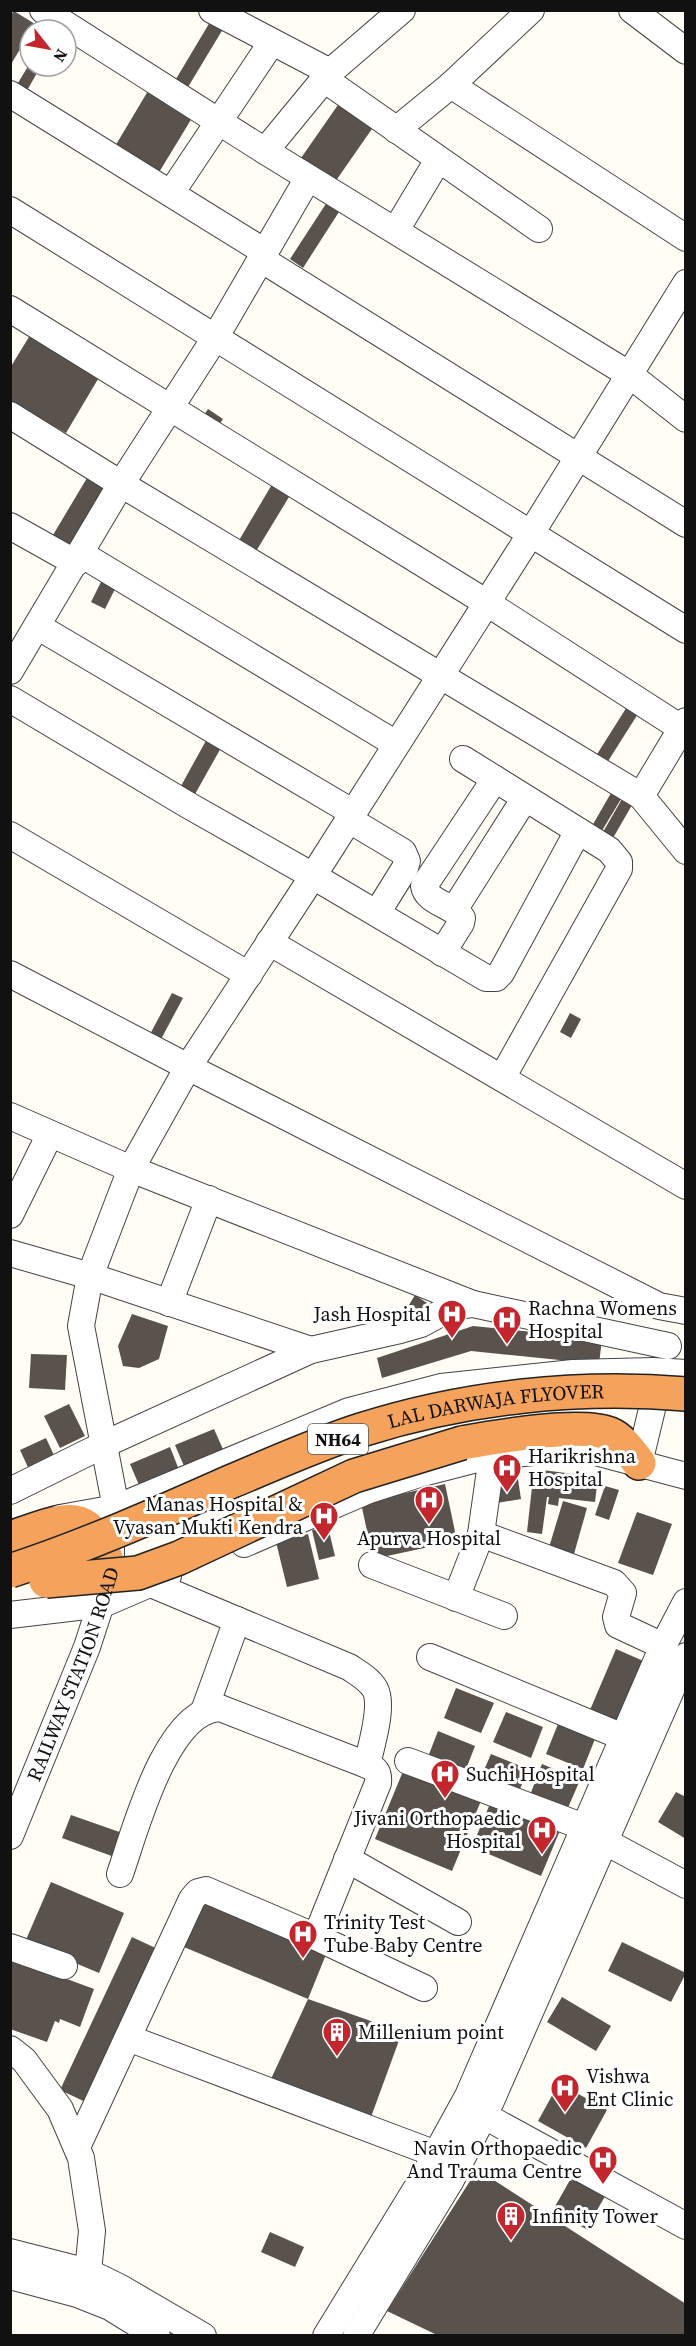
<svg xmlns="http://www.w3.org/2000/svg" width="696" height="2346" font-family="'Source Serif 4',serif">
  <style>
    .building { fill: #5a524d }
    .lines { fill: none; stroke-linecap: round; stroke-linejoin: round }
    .minor-casing { stroke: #444; stroke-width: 28 }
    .highway-casing { stroke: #222; stroke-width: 36 }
    .minor { stroke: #fff; stroke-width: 26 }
    .highway { stroke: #f5a25d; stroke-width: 33 }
    .highway-bridge-casing { stroke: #222; stroke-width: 36; stroke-linecap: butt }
    .highway-bridge { stroke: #f5a25d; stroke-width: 33 }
    .labels { text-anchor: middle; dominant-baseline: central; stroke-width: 6; stroke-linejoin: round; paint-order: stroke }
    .shield { fill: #fff; stroke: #585858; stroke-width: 1.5 }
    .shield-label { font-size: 18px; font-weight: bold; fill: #111 }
    .poi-label { font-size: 20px; fill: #111; stroke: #fff; text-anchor: start }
    .street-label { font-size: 20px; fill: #111; stroke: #fff }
  </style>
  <rect width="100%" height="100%" fill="#fffdf5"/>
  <g class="building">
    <path d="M14 11 35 24 10 66V16Z"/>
    <path d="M210 22 223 29 188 87 176 79Z"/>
    <path d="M30 63V66H41L25 94 15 88Z"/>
    <path d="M148 91 192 118 158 174 114 148Z"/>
    <path d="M340 102 374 126 335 182 301 158Z"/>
    <path d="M331 196 344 204 303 268 290 259Z"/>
    <path d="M32 332 101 374 66 433 10 401V368Z"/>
    <path d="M208 409 223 419 215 431 200 421Z"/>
    <path d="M90 473 112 486 75 548 53 535Z"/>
    <path d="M274 481 292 492 255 553 238 542Z"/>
    <path d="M105 574 119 581 105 609 91 602Z"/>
    <path d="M630 702 641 709 605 766 594 759Z"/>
    <path d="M208 737 222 746 190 803 176 795Z"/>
    <path d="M611 793 621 799 597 839 588 833Z"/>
    <path d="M622 799 632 805 609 845 599 839Z"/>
    <path d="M172 993 183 998 159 1043 148 1038Z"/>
    <path d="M570 1013 581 1019 571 1038 560 1032Z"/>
    <path d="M415 1295 427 1303 423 1319 395 1328Z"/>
    <path d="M132 1314 168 1326 159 1359 139 1368 123 1366 118 1346Z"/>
    <path d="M473 1326 602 1339 599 1364 471 1351 382 1378 377 1358Z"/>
    <path d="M31 1354 67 1355 65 1390 29 1388Z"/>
    <path d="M69 1404 85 1436 60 1448 44 1416Z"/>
    <path d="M214 1429 226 1456 187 1473 175 1445Z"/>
    <path d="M46 1438 58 1464 32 1476 20 1450Z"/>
    <path d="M170 1447 181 1475 142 1492 130 1464Z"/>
    <path d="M534 1469 598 1477 595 1502 559 1498 558 1506 548 1504 549 1497H547L542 1534 527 1532Z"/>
    <path d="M518 1479 521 1499 497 1503 493 1483Z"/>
    <path d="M445 1484 457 1541 373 1559 361 1503Z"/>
    <path d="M605 1486 619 1490 609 1520 595 1515Z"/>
    <path d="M563 1501 587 1508 572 1561 547 1554Z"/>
    <path d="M637 1512 672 1524 653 1575 618 1563Z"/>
    <path d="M328 1527 335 1556 319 1560 312 1530Z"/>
    <path d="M308 1534 319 1579 287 1587 276 1542Z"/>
    <path d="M616 1649 648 1663 619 1730 587 1717Z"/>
    <path d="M456 1688 494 1703 481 1733 444 1718Z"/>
    <path d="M506 1712 543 1727 531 1758 493 1742Z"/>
    <path d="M558 1724 595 1739 583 1769 546 1754Z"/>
    <path d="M438 1731 475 1746 463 1777 426 1762Z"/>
    <path d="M491 1754 528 1769 516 1799 478 1784Z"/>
    <path d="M406 1764 483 1796 452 1871 375 1839Z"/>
    <path d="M542 1764 580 1780 567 1810 530 1795Z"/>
    <path d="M676 1792 686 1797V1839L658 1822Z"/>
    <path d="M492 1799 561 1828 541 1876 472 1847Z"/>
    <path d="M71 1815 128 1835 120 1859 62 1838Z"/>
    <path d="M51 1882 124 1913 99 1973 25 1942Z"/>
    <path d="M204 1900 327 1952 308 1999 184 1947Z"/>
    <path d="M132 1937 164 1952 92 2105 60 2090Z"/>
    <path d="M622 1942 686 1973 671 2002 608 1971Z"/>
    <path d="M10 1958 94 1989 80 2027 60 2019 59 2023 55 2021 47 2042 10 2029Z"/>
    <path d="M562 1997 611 2026 596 2051 547 2022Z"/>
    <path d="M308 1999 368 2020 401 2035 371 2117 271 2079Z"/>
    <path d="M559 2083 607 2110 586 2148 538 2121Z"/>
    <path d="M574 2173 607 2193 586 2229 553 2210Z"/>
    <path d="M486 2175 686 2304V2336H439L387 2311 470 2181Z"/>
    <path d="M270 2232 304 2247 295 2267 261 2252Z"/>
  </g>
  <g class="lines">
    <g class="minor-casing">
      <g id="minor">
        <path d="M43 10 265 151 630 375 686 419"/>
        <path d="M212 10 330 72"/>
        <path d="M632 10 686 51"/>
        <path d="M324 79 539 229"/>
        <path d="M451 85 686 238"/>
        <path d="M10 94 265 252"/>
        <path d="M396 130 451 85 531 10"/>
        <path d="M265 151 330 72 402 10"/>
        <path d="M171 193 272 42"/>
        <path d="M10 210 686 630"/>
        <path d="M396 230 438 160"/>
        <path d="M261 259 686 524"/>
        <path d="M10 309 487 603 681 728"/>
        <path d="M10 415 121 484 641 796 686 851"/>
        <path d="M10 526 76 563"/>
        <path d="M81 554 396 744"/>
        <path d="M37 626 352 812"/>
        <path d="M10 671 121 484 215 338 308 178"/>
        <path d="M10 699 188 805 313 876 486 978H496L501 973 578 831"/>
        <path d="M463 759 609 850 619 862V869L502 1078"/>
        <path d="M641 796 686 721"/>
        <path d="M348 819 403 852 407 861 405 868 377 913"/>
        <path d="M10 835 249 975"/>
        <path d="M454 910 525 798"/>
        <path d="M269 942 686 1186"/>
        <path d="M442 953 461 923 462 918C453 905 426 902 424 886L495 779"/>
        <path d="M10 974 188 1067 659 1306 686 1311"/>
        <path d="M10 1116 131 1169 473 1304"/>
        <path d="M10 1215 50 1134"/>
        <path d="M10 1253 90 1276 311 1350"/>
        <path d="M169 1303 209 1199"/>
        <path d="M639 1463 660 1376"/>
        <path d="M10 1491 105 1444 311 1350 400 1330 421 1324 452 1307 473 1304 668 1346"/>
        <path d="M60 1518 116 1508 349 1411 441 1387 573 1373 653 1371 686 1373"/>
        <path d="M481 1534 614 1583 623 1593 616 1617 618 1625 663 1646"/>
        <path d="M244 1544 369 1490 419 1474 485 1457 533 1452 584 1449 686 1476"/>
        <path d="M372 1565 504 1616"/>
        <path d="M151 1584 349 1667C358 1673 369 1679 375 1689 384 1706 371 1746 367 1765 376 1769 379 1772 378 1783L316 1937"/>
        <path d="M456 1598 481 1534 492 1456"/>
        <path d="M10 1615 103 1604 168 1576"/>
        <path d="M430 1657 623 1737"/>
        <path d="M204 1711 237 1620"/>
        <path d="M408 1761 584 1827"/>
        <path id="s1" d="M10 1836 87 1647 111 1573V1544L116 1508 81 1326 90 1276 131 1169 188 1067 313 876 530 535 686 283"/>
        <path d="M604 1841 686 1885"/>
        <path d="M347 1859 458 1922"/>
        <path d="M120 1874C135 1831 166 1710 220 1708L367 1765"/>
        <path d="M10 1947 64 1966"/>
        <path d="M128 2038 436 2154"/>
        <path d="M10 2049 24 2060 60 2109 81 2158 92 2231 88 2272"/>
        <path d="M470 2108 686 2226"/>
        <path d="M77 2147 192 1899 198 1892 206 1890 316 1937 424 1988"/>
        <path d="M10 2252 88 2272 119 2287 203 2336"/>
        <path d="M10 2276 77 2294 110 2307 157 2336"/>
        <path d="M326 2336 424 2176 468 2096 663 1646 686 1602"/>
        <path d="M356 2336 451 2180 491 2101 686 1656"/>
      </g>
    </g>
    <g class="highway-casing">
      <g id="highway">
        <path d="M462 1443C496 1437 581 1422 610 1434 622 1439 631 1453 639 1463"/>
        <path d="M10 1538C68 1519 90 1502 111 1573"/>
      </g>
    </g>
    <use href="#minor" class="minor"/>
    <use href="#highway" class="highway"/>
    <g class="highway-bridge-casing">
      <g id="highway-bridge">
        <path id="s2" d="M10 1571C86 1546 158 1514 230 1482 273 1464 317 1444 361 1430 465 1397 577 1385 686 1394"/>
        <path d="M46 1581 138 1573 179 1558 354 1476 462 1443"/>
      </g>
    </g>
    <use href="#highway-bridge" class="highway-bridge"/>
  </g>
  <defs>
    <g id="hospital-pin" transform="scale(1.5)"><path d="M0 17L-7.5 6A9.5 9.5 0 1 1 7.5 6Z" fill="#c4262e" stroke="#fff"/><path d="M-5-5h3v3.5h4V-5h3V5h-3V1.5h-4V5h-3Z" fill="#fff"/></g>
    <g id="building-pin" transform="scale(1.5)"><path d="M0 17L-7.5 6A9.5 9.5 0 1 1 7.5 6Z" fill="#c4262e" stroke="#fff"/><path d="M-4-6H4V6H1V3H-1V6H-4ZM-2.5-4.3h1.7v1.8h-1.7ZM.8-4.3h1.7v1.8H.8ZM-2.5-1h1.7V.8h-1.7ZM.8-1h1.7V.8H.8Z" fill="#fff"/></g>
  </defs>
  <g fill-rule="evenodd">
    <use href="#hospital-pin" x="452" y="1314"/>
    <use href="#hospital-pin" x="507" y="1320"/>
    <use href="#hospital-pin" x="507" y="1468"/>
    <use href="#hospital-pin" x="429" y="1500"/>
    <use href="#hospital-pin" x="324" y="1516"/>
    <use href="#hospital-pin" x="445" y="1774"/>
    <use href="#hospital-pin" x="542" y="1830"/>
    <use href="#hospital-pin" x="303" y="1934"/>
    <use href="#building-pin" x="337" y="2032"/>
    <use href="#hospital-pin" x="565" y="2088"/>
    <use href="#hospital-pin" x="603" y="2160"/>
    <use href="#building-pin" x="511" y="2216"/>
  </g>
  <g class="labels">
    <rect class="shield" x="308" y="1424" width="60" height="30" rx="4.5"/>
    <g class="shield-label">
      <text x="338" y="1439">NH64</text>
    </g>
    <g class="poi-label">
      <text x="528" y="1308">Rachna Womens<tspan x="528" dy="23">Hospital</tspan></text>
      <text x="431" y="1314" text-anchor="end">Jash Hospital</text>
      <text x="528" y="1456">Harikrishna<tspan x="528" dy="23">Hospital</tspan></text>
      <text x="303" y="1504" text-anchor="end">Manas Hospital &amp;<tspan x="303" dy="23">Vyasan Mukti Kendra</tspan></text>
      <text x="429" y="1538" text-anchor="middle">Apurva Hospital</text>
      <text x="466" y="1774">Suchi Hospital</text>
      <text x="521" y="1818" text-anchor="end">Jivani Orthopaedic<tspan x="521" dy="23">Hospital</tspan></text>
      <text x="324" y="1922">Trinity Test<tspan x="324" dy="23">Tube Baby Centre</tspan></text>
      <text x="358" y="2032">Millenium point</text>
      <text x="586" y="2076">Vishwa<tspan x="586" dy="23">Ent Clinic</tspan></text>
      <text x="582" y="2148" text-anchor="end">Navin Orthopaedic<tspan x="582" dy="23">And Trauma Centre</tspan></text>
      <text x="532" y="2216">Infinity Tower</text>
    </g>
    <g class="street-label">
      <text stroke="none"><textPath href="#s2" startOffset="516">LAL DARWAJA FLYOVER</textPath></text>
      <text stroke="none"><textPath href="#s1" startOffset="174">RAILWAY STATION ROAD</textPath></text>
    </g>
  </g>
  <rect width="696" height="2346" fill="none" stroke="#111111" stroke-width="24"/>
  <g transform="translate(48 48) rotate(121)"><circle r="28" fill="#ffffff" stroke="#a0a0a0" stroke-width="1.5"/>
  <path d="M0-4.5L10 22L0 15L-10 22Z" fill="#c4262e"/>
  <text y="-9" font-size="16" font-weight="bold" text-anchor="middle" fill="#111111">N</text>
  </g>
</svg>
